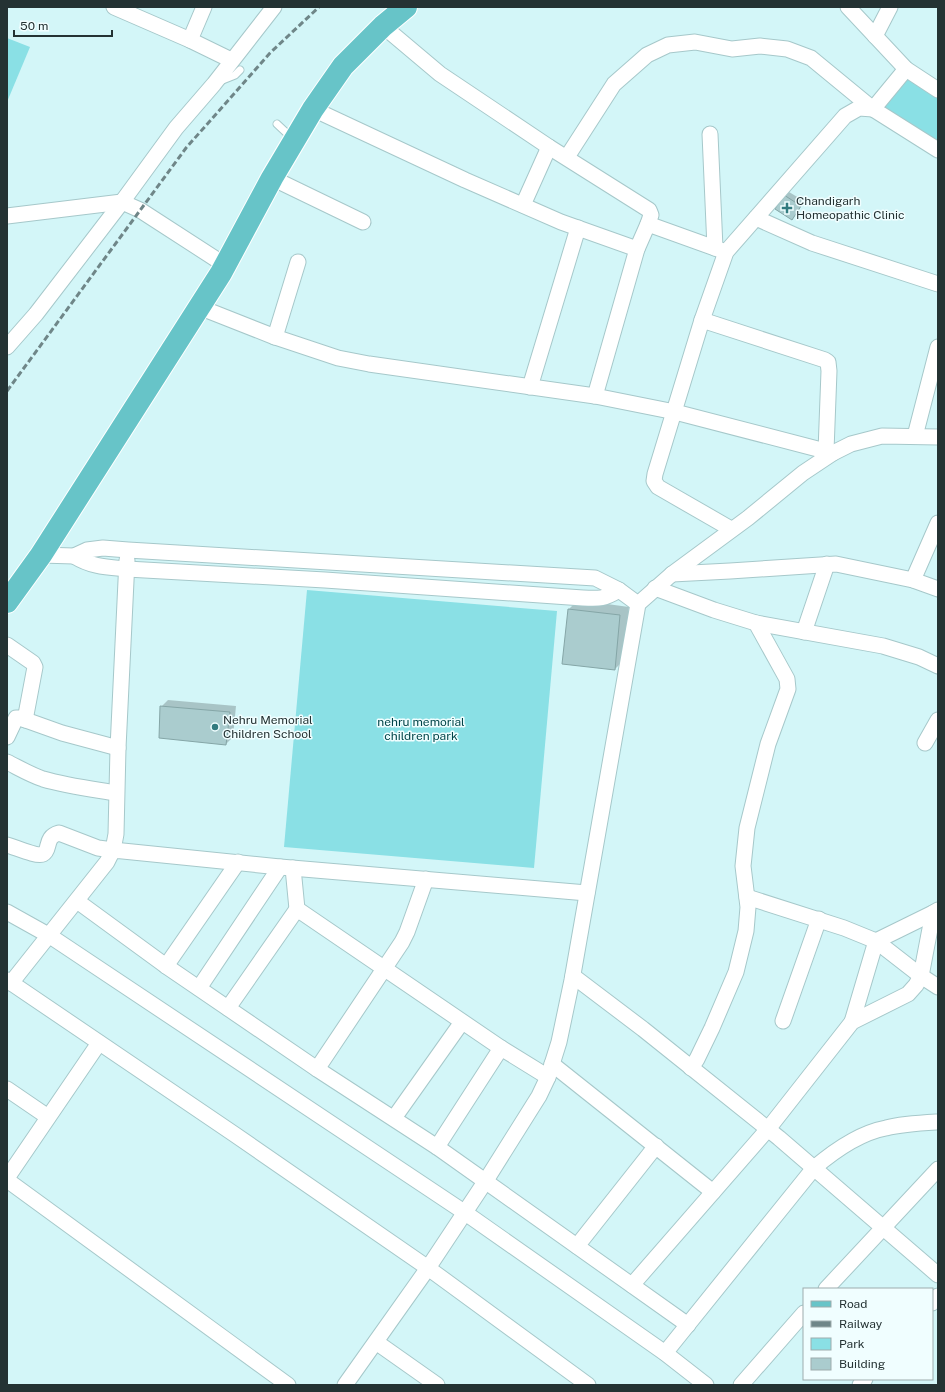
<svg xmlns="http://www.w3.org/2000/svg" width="945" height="1392" font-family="'Public Sans',sans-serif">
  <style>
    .green { fill: #8ae0e5 }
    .shadow { fill: #0003 }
    .building { fill: #aaccce; stroke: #85a6a7 }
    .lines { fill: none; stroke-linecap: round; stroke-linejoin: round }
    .service-casing { stroke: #a6c8ca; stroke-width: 9 }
    .minor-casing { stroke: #a6c8ca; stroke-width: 17 }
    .primary-casing { stroke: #fff; stroke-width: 24 }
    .service { stroke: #fff; stroke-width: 7 }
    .minor { stroke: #fff; stroke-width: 15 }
    .primary { stroke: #67c4c8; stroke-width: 22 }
    .rail { stroke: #6f8688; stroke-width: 3; stroke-dasharray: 6 3; stroke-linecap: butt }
    .poi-dot { fill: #327b7f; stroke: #f0feff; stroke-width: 1.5 }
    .labels { text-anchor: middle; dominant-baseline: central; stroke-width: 3; stroke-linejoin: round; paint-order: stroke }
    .poi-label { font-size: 12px; fill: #243233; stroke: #f0feff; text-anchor: start }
    .park-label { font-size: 12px; fill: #004549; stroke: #f0feff }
  </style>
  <rect width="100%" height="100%" fill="#d3f6f8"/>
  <g class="green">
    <path d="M7 38 30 47 7 102Z"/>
    <path d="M905 73 938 95V147L881 106Z"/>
    <path d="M307 590 557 611 534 868 284 847Z"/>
  </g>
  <g class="shadow">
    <path d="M789 192 804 201 796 214 792 219 785 196Z"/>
    <path d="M578 600 629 607 624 660 615 669 569 609Z"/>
    <path d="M168 700 236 706 233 737 226 744 161 707Z"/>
  </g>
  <g class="building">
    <path d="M784 195 801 206 792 220 775 209Z"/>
    <path d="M568 609 620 615 615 670 562 664Z"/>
    <path d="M160 706 230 712 226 745 159 738Z"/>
  </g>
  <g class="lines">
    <g class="service-casing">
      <g id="service">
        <path d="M220 81 235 75 240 70"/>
        <path d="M277 124 293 139"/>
      </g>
    </g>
    <g class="minor-casing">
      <g id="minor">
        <path d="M114 7 190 40 231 60"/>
        <path d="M848 7 906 69 938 90"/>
        <path d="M383 26 440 74 549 147 649 210 651 215 648 224"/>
        <path d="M875 36 890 7"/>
        <path d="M190 40 204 7"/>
        <path d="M906 69 873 109 938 150"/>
        <path d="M313 109 465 180 561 222 637 249"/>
        <path d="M710 134 715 248"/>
        <path d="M567 157 614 84 647 55 668 45 695 42 732 49 760 46 787 49 811 58 873 109"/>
        <path d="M272 178 363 222"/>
        <path d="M523 205 549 147"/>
        <path d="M7 216 122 202 140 210 225 265"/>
        <path d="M756 218 812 243 938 284"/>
        <path d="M199 307 275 337 338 358 369 364 595 396 675 412 833 453"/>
        <path d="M702 320 825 360 828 362 829 371 826 451"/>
        <path d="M275 337 298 262"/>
        <path d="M7 347 36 314 122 202 176 128 214 84 274 7"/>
        <path d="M530 387 578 228"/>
        <path d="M595 396 637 249 648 224 726 252"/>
        <path d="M915 436 938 347"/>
        <path d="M731 529 658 487 654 481 655 474 702 320 726 252 845 116 859 108 873 109"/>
        <path d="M41 555 74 556 87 550 103 548 128 550 595 578 619 590 638 604"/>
        <path d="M74 556C92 567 106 567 127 569L325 580 583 598C600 599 604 599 619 590"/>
        <path d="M672 574 730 571 836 564 913 580 938 589"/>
        <path d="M913 580 938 523"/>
        <path d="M655 588 714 610 756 623 787 679 788 689 768 744 747 828 743 866 748 907 746 931 736 972 712 1028 697 1059 691 1068"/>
        <path d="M756 623 883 646 919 657 938 666"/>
        <path d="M804 632 827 564"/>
        <path d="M7 645 33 663 35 667 25 720"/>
        <path d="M7 737 16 718H20L62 733 118 748"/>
        <path d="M925 743 938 720"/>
        <path d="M7 762C19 768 31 775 43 779 67 786 92 789 116 793"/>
        <path d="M7 845C15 847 37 857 43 854 51 850 44 837 59 833L98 848 113 850 116 834 118 748 127 560"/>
        <path d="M293 868 297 909 501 1048 548 1077"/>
        <path d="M747 897 844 928 876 941 921 976 938 987"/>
        <path d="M77 901 166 966 317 1069 437 1147 688 1325"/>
        <path d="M7 912 50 936 464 1212 665 1353 706 1385"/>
        <path d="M166 966 238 862"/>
        <path d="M573 976 643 1029 779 1138 938 1275"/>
        <path d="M7 980 234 1134 428 1268 588 1385"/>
        <path d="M11 983 107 862 113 850 280 867 587 893"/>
        <path d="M199 988 280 867"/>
        <path d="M228 1008 297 909"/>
        <path d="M783 1021 819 919"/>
        <path d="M852 1022 876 941 933 913 938 910"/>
        <path d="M552 1064 713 1192"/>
        <path d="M317 1069 402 942 407 932 426 879"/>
        <path d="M7 1089 48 1117"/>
        <path d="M394 1118 462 1022"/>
        <path d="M437 1147 501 1048"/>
        <path d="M7 1178 99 1043"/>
        <path d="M7 1180 288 1385"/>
        <path d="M577 1246 656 1146"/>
        <path d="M632 1285 768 1129 852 1022 908 994 916 985 921 976 933 913"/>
        <path d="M826 1289 938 1169"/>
        <path d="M932 1303 938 1296"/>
        <path d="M376 1342 437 1385"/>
        <path d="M665 1353 814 1168C834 1151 859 1133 886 1128 902 1124 921 1123 938 1122"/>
        <path d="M345 1385 428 1268 485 1182 539 1096 548 1077 559 1042 572 980 638 604 672 574 748 518 803 473 833 453 851 444 882 436 938 437"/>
        <path d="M741 1385 804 1313"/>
        <path d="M860 1385 865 1379"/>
      </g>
    </g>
    <g class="primary-casing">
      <path id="primary" d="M7 602 41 555 221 273 272 178 313 109 343 66 383 26 406 7"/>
    </g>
    <use href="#service" class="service"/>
    <use href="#minor" class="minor"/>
    <use href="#primary" class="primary"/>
    <path class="rail" d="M7 391 186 148 270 53 319 7"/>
  </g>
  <g class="poi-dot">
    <path d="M785 202h4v4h4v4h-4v4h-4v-4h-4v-4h4z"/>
    <circle cx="215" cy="727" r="4"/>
  </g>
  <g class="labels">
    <g class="poi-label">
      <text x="796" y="201">Chandigarh<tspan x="796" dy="14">Homeopathic Clinic</tspan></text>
      <text x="223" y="720">Nehru Memorial<tspan x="223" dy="14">Children School</tspan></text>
    </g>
    <g class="park-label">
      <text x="421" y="722">nehru memorial<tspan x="421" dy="14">children park</tspan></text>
    </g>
  </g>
  <rect width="945" height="1392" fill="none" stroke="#243233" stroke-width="16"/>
  <rect x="803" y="1288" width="130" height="92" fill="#f0feff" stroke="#9eacad"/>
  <rect x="811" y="1301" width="20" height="6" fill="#67c4c8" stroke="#9eacad"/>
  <text x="839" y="1308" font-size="12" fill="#243233">Road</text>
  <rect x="811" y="1321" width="20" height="6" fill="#6f8688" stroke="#9eacad"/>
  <text x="839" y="1328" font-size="12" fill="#243233">Railway</text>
  <rect x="811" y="1338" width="20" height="12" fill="#8ae0e5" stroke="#9eacad"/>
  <text x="839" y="1348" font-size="12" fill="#243233">Park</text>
  <rect x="811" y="1358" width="20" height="12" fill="#aaccce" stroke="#9eacad"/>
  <text x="839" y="1368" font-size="12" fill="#243233">Building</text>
  <path d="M14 30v6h98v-6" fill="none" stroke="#243233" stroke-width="2"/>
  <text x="20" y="30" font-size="12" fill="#243233" stroke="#f0feff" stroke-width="3" paint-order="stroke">50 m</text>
</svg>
